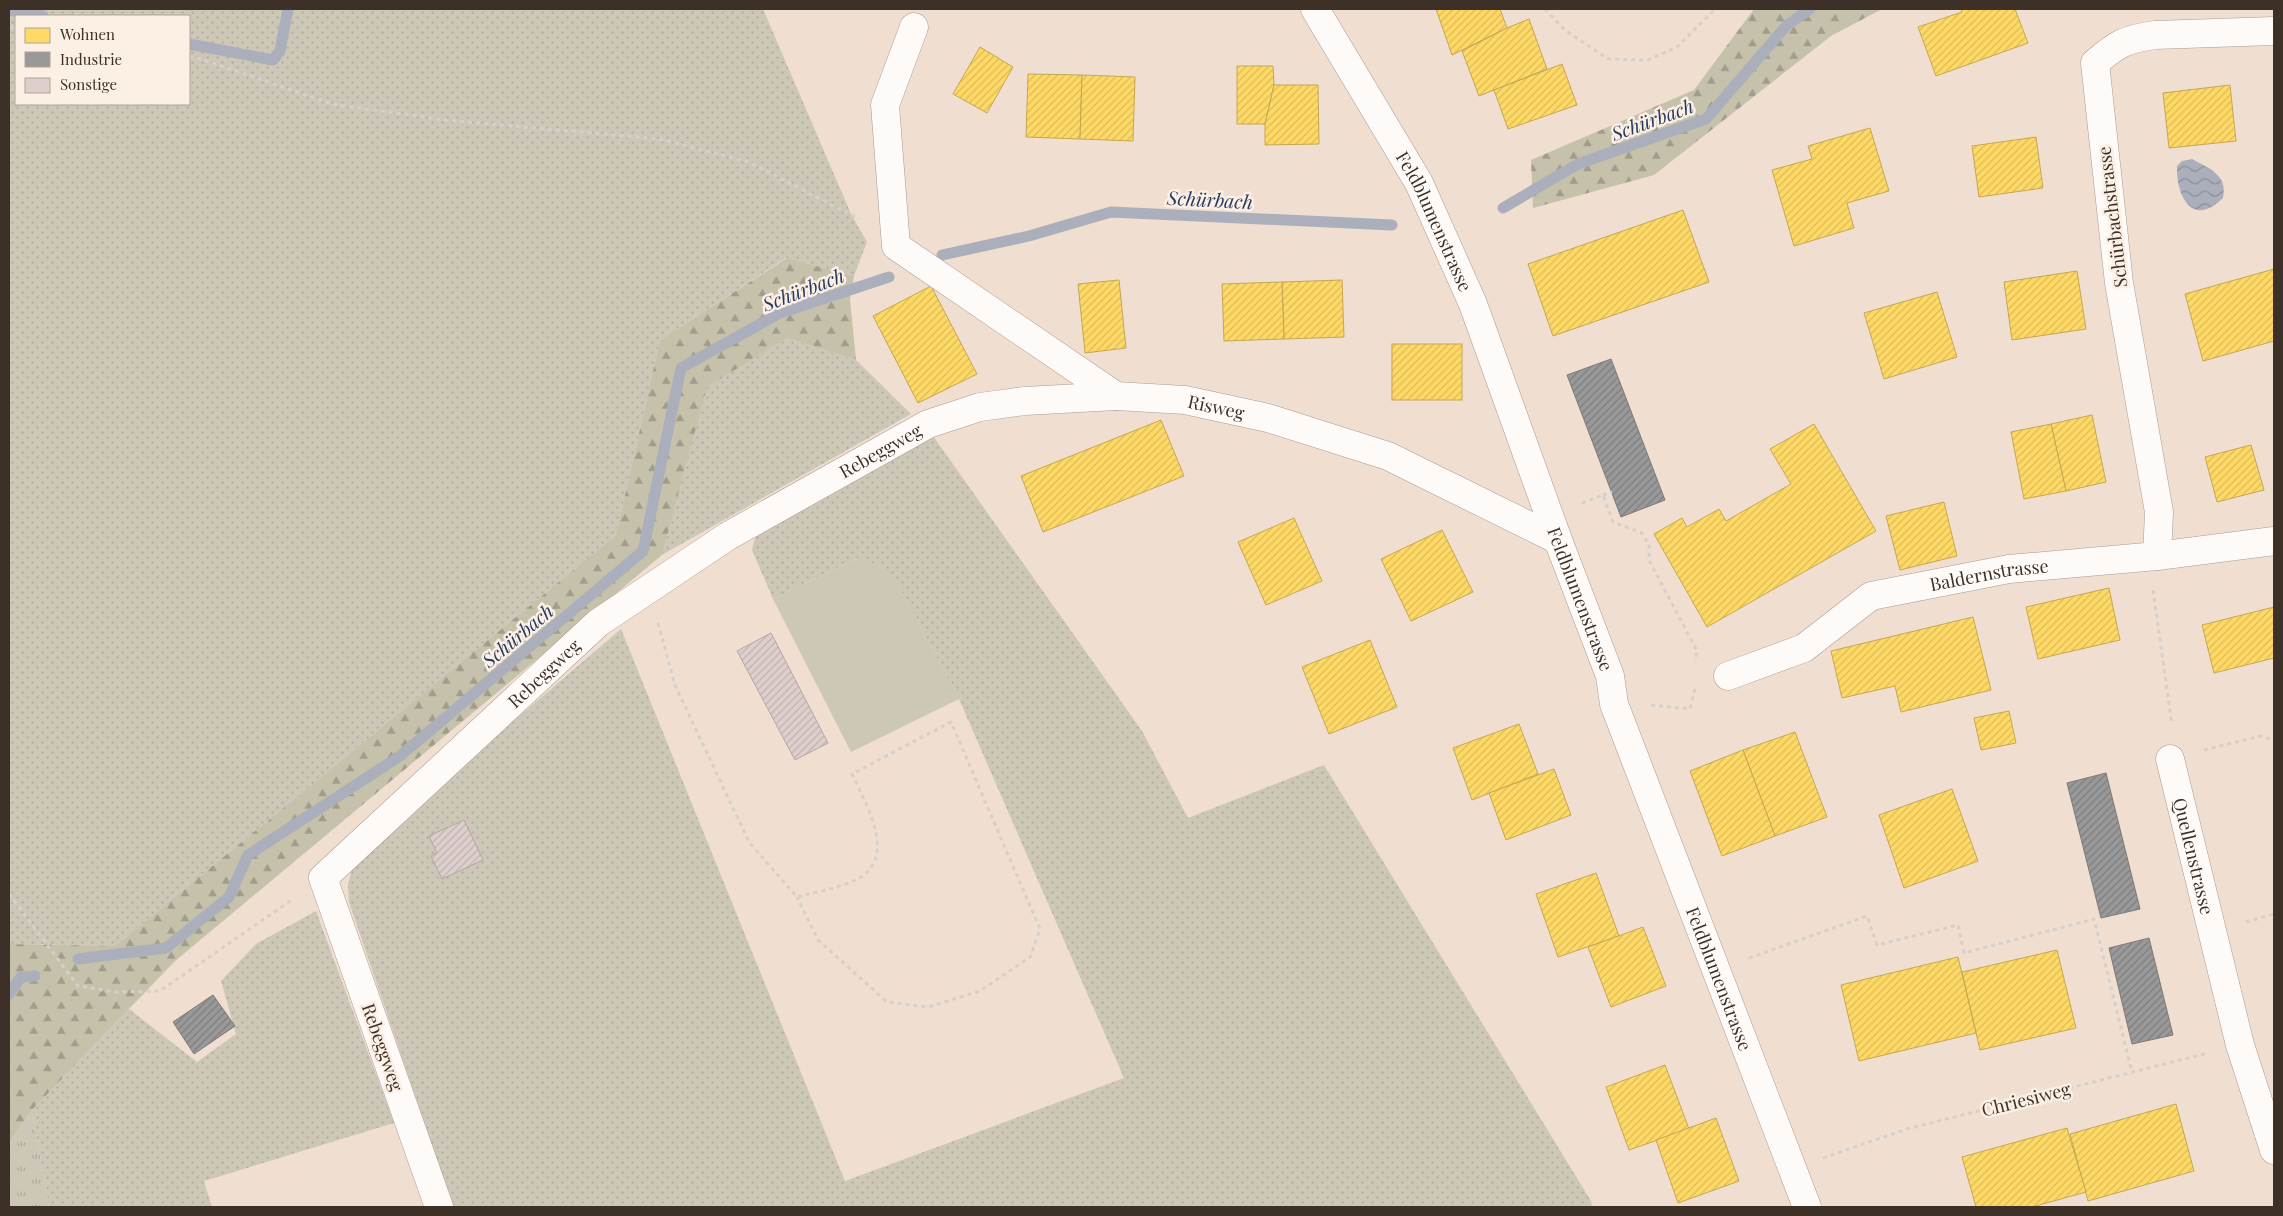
<svg xmlns="http://www.w3.org/2000/svg" width="2283" height="1216" font-family="'Playfair Display',serif">
  <style>
    .grass { fill: url(#grass-dots); fill-rule: evenodd }
    .forest { fill: url(#forest-firs) }
    .park { fill: url(#park-tufts) }
    .pitch { fill: #cdc7b7 }
    .water { fill: url(#water-waves) }
    .homes { fill: url(#homes-hatch); stroke: #c5a753 }
    .industry { fill: url(#industry-hatch); stroke: #7d7a77 }
    .lines { fill: none; stroke-linecap: round; stroke-linejoin: round }
    .stream { stroke: #abafbc; stroke-width: 11 }
    .building { fill: url(#building-hatch); stroke: #b5a6a4 }
    .minor-casing { stroke: #a99c91; stroke-width: 29 }
    .path { stroke: #d5d0cb; stroke-width: 3; stroke-dasharray: 4 4; stroke-linecap: butt }
    .minor { stroke: #fdfaf8; stroke-width: 28 }
    .labels { text-anchor: middle; dominant-baseline: central; stroke-width: 5; stroke-linejoin: round; paint-order: stroke }
    .street-label { font-size: 18px; fill: #3d3127; stroke: #fcefe4 }
    .water-label { font-size: 19px; font-style: italic; fill: #273a60; stroke: #fcefe4 }
  </style>
  <defs>
    <pattern id="grass-dots" width="8" height="8" patternUnits="userSpaceOnUse" patternTransform="scale(1.25)"><rect width="8" height="8" fill="#cdc7b7"/><path d="M2 2h.1M6 6h.1" fill="none" stroke="#b1ab9d" stroke-width="1.8" stroke-linecap="round"/></pattern>
    <pattern id="forest-firs" width="22" height="20" patternUnits="userSpaceOnUse" patternTransform="scale(1.25)"><rect width="22" height="20" fill="#c6c1ab"/><path d="M5 1l3.5 6h-7zM16 11l3.5 6h-7z" fill="#a29d8b"/></pattern>
    <pattern id="park-tufts" width="24" height="20" patternUnits="userSpaceOnUse" patternTransform="scale(1.25)"><rect width="24" height="20" fill="#cdc7b7"/><path d="M3 7l-1-3M5 7V3M7 7l1-3M15 17l-1-3M17 17v-4M19 17l1-3" fill="none" stroke="#b1ab9d"/></pattern>
    <pattern id="water-waves" width="16" height="10" patternUnits="userSpaceOnUse" patternTransform="scale(1.25)"><rect width="16" height="10" fill="#abafbc"/><path d="M0 5q4-4 8 0t8 0" fill="none" stroke="#8c8f99"/></pattern>
    <pattern id="homes-hatch" width="6" height="6" patternUnits="userSpaceOnUse" patternTransform="scale(1.25)"><rect width="6" height="6" fill="#ffd966"/><path d="M-1 1l2-2M0 6l6-6M5 7l2-2" fill="none" stroke="#dbbb58"/></pattern>
    <pattern id="industry-hatch" width="6" height="6" patternUnits="userSpaceOnUse" patternTransform="scale(1.25)"><rect width="6" height="6" fill="#999"/><path d="M-1 1l2-2M0 6l6-6M5 7l2-2" fill="none" stroke="#7e7d7d"/></pattern>
    <pattern id="building-hatch" width="6" height="6" patternUnits="userSpaceOnUse" patternTransform="scale(1.25)"><rect width="6" height="6" fill="#decfcd"/><path d="M-1 1l2-2M0 6l6-6M5 7l2-2" fill="none" stroke="#bfb2b0"/></pattern>
  </defs>
  <rect width="100%" height="100%" fill="#f0ded0"/>
  <g class="grass">
    <path d="M9 9H763L851 214 867 242 854 276 786 258 660 340 616 535 115 946 9 944ZM16 16H189V104H16Z"/>
    <path d="M787 338 856 360 911 414 662 555 706 387Z"/>
    <path d="M933 436 1142 731 1188 818 1324 765 1591 1201 1592 1207H453L349 902 348 885 352 867 469 759 621 629 845 1181 1124 1078 959 699 897 583 858 558 773 599 752 550 757 530Z"/>
    <path d="M316 911 394 1123 204 1181 212 1207H49L32 1110 129 1009 197 1062 236 1034 221 981 256 944Z"/>
  </g>
  <g class="forest">
    <path d="M1754 9H1882L1831 36 1654 175 1533 208 1531 160 1694 90Z"/>
    <path d="M787 258 854 276 850 299 856 360 787 338 707 387 662 555 175 961 32 1110 9 1143V944L115 946 616 535 660 340Z"/>
  </g>
  <path class="park" d="M32 1110 49 1207H9V1143Z"/>
  <path class="pitch" d="M858 558 878 565 897 583 959 699 851 752 773 599Z"/>
  <path class="water" d="M2192 159C2210 169 2228 175 2223 198 2193 228 2176 197 2177 166L2182 161Z"/>
  <g class="homes">
    <path d="M1436 9H1500L1507 28 1452 55Z"/>
    <path d="M1961 9H2015L2028 43 1936 76 1918 27 1962 12Z"/>
    <path d="M1529 19 1547 69 1479 96 1462 51 1507 28Z"/>
    <path d="M980 47 1013 67 987 113 953 94Z"/>
    <path d="M1562 64 1577 105 1508 129 1494 90Z"/>
    <path d="M1237 66H1273L1274 85 1265 124H1237Z"/>
    <path d="M1028 74 1082 75 1080 139 1026 137Z"/>
    <path d="M1082 75 1135 77 1133 141 1080 139Z"/>
    <path d="M1274 85H1318L1319 144 1265 145V124Z"/>
    <path d="M2230 85 2236 141 2169 148 2163 93Z"/>
    <path d="M1870 128 1889 191 1847 203 1854 228 1794 246 1772 170 1812 159 1808 146Z"/>
    <path d="M2036 137 2043 188 1979 197 1972 146Z"/>
    <path d="M1683 210 1709 282 1553 336 1528 264Z"/>
    <path d="M2274 269V341L2203 361 2185 294Z"/>
    <path d="M2077 271 2086 329 2012 340 2004 282Z"/>
    <path d="M1119 280 1126 348 1085 353 1078 284Z"/>
    <path d="M1342 280 1344 337 1284 339 1282 282Z"/>
    <path d="M1282 282 1284 339 1224 341 1222 284Z"/>
    <path d="M931 286 977 374 918 403 873 316Z"/>
    <path d="M1937 292 1957 357 1884 379 1864 313Z"/>
    <rect x="1392" y="344" width="70" height="56"/>
    <path d="M2092 415 2106 482 2066 491 2051 424Z"/>
    <path d="M1161 420 1184 476 1043 532 1021 476Z"/>
    <path d="M1814 424 1876 531 1707 627 1654 534 1682 518 1687 527 1719 509 1726 521 1791 484 1770 449Z"/>
    <path d="M2051 424 2066 491 2024 499 2011 432Z"/>
    <path d="M2251 445 2264 490 2217 502 2205 457Z"/>
    <path d="M1944 502 1957 556 1900 570 1886 516Z"/>
    <path d="M1294 518 1322 581 1266 605 1238 542Z"/>
    <path d="M1442 530 1473 592 1411 621 1381 559Z"/>
    <path d="M2109 588 2120 640 2038 659 2026 607Z"/>
    <path d="M2274 607V658L2214 673 2202 625Z"/>
    <path d="M1973 617 1991 690 1901 712 1895 686 1842 698 1831 651Z"/>
    <path d="M1370 640 1397 707 1329 734 1302 667Z"/>
    <path d="M2009 711 2016 743 1981 750 1974 718Z"/>
    <path d="M1519 724 1538 774 1472 800 1453 748Z"/>
    <path d="M1795 732 1827 817 1775 836 1743 750Z"/>
    <path d="M1743 750 1775 836 1722 856 1690 771Z"/>
    <path d="M1554 769 1571 815 1506 840 1489 793Z"/>
    <path d="M1952 789 1978 861 1904 888 1879 815Z"/>
    <path d="M1596 873 1619 936 1558 957 1536 894Z"/>
    <path d="M1643 927 1666 986 1611 1007 1588 947Z"/>
    <path d="M2057 950 2076 1028 1980 1050 1962 972Z"/>
    <path d="M1958 957 1976 1033 1859 1061 1841 985Z"/>
    <path d="M1665 1065 1689 1129 1629 1150 1606 1087Z"/>
    <path d="M2176 1104 2194 1171 2088 1201 2070 1134Z"/>
    <path d="M1716 1118 1739 1181 1678 1203 1656 1140Z"/>
    <path d="M2067 1128 2086 1192 2032 1207H1976L1962 1157Z"/>
  </g>
  <g class="industry">
    <path d="M1611 359 1665 500 1621 517 1567 375Z"/>
    <path d="M2106 773 2140 909 2101 918 2067 783Z"/>
    <path d="M2149 938 2173 1035 2132 1044 2109 948Z"/>
    <path d="M213 995 235 1026 194 1054 173 1022Z"/>
  </g>
  <g class="lines">
    <g class="stream">
      <path d="M9 10 43 16"/>
      <path d="M189 44 273 60 280 51 288 9"/>
      <path d="M1503 208 1578 164 1706 119 1787 25 1810 9"/>
      <path d="M942 255 1029 236 1111 212 1392 225"/>
      <path d="M78 959 166 948 229 897 248 855 400 756 643 551 681 368 780 313 889 277"/>
      <path d="M9 994 21 977 35 976"/>
    </g>
  </g>
  <g class="building">
    <path d="M771 633 828 743 795 760 737 651Z"/>
    <path d="M464 820 483 860 442 879 431 856 437 853 429 836Z"/>
  </g>
  <g class="lines">
    <g class="minor-casing">
      <g id="minor">
        <path id="s1" d="M1315 9 1419 183 1473 304 1558 540 1610 676 1614 704 1807 1207"/>
        <path id="s2" d="M914 27 885 105 896 246 1116 396 1185 400 1268 418 1388 456 1558 540"/>
        <path d="M2157 556 2159 512 2119 283 2095 63C2117 44 2125 39 2155 35L2274 31"/>
        <path id="s3" d="M1728 676 1804 648 1871 596 2009 569 2157 556 2274 541"/>
        <path id="s4" d="M2170 759 2240 1045 2274 1150"/>
        <path id="s5" d="M439 1207 323 878 598 623 728 536 928 424 980 407 1025 401 1116 396"/>
      </g>
    </g>
    <g class="path">
      <path d="M1545 9 1565 30 1608 59 1648 60 1677 47 1715 9"/>
      <path d="M76 16 77 13"/>
      <path d="M9 27 16 28"/>
      <path d="M189 57 201 59 332 104 445 120 660 139 749 162 859 219"/>
      <path d="M1603 495 1612 492"/>
      <path d="M1582 503 1603 495 1613 522 1642 533 1649 545V560L1697 651 1695 661"/>
      <path d="M2153 590 2172 725"/>
      <path d="M658 623 675 685 749 842 797 897C815 892 836 889 853 881 900 861 867 806 852 774L951 722 1040 929 1030 957 980 991 928 1007 887 1002 818 940 797 897"/>
      <path d="M1651 705 1690 709 1695 688"/>
      <path d="M2204 750 2261 736 2274 741"/>
      <path d="M9 894 78 986 115 992 160 991 293 899"/>
      <path d="M2246 922 2274 914"/>
      <path d="M1749 958 1867 916 1877 945 1958 925 1964 953 2094 919 2132 1072"/>
      <path d="M1823 1158 1907 1129 2208 1053"/>
    </g>
    <use href="#minor" class="minor"/>
  </g>
  <g class="labels">
    <g class="street-label">
      <text transform="translate(2112 217) rotate(-97)">Schürbachstrasse</text>
      <text stroke="none"><textPath href="#s1" startOffset="244">Feldblumenstrasse</textPath></text>
      <text stroke="none"><textPath href="#s2" startOffset="592">Risweg</textPath></text>
      <text stroke="none"><textPath href="#s5" startOffset="1055">Rebeggweg</textPath></text>
      <text stroke="none"><textPath href="#s3" startOffset="286">Baldernstrasse</textPath></text>
      <text stroke="none"><textPath href="#s1" startOffset="649">Feldblumenstrasse</textPath></text>
      <text stroke="none"><textPath href="#s5" startOffset="650">Rebeggweg</textPath></text>
      <text stroke="none"><textPath href="#s4" startOffset="100">Quellenstrasse</textPath></text>
      <text stroke="none"><textPath href="#s1" startOffset="1054">Feldblumenstrasse</textPath></text>
      <text transform="translate(383 1047) rotate(71)">Rebeggweg</text>
      <text transform="translate(2026 1099) rotate(-14)">Chriesiweg</text>
    </g>
    <g class="water-label">
      <text transform="translate(1652 119) rotate(-20)">Schürbach</text>
      <text transform="translate(1210 199) rotate(3)">Schürbach</text>
      <text transform="translate(803 289) rotate(-21)">Schürbach</text>
      <text transform="translate(517 635) rotate(-40)">Schürbach</text>
    </g>
  </g>
  <rect width="2283" height="1216" fill="none" stroke="#3d3127" stroke-width="20"/>
  <rect x="15" y="15" width="175" height="90" fill="#fcefe4" stroke="#b0a398"/>
  <rect x="25" y="28" width="25" height="15" fill="#ffd966" stroke="#b0a398"/>
  <text x="60" y="40" font-size="15" fill="#3d3127">Wohnen</text>
  <rect x="25" y="52" width="25" height="15" fill="#999999" stroke="#b0a398"/>
  <text x="60" y="65" font-size="15" fill="#3d3127">Industrie</text>
  <rect x="25" y="78" width="25" height="15" fill="#decfcd" stroke="#b0a398"/>
  <text x="60" y="90" font-size="15" fill="#3d3127">Sonstige</text>
</svg>
